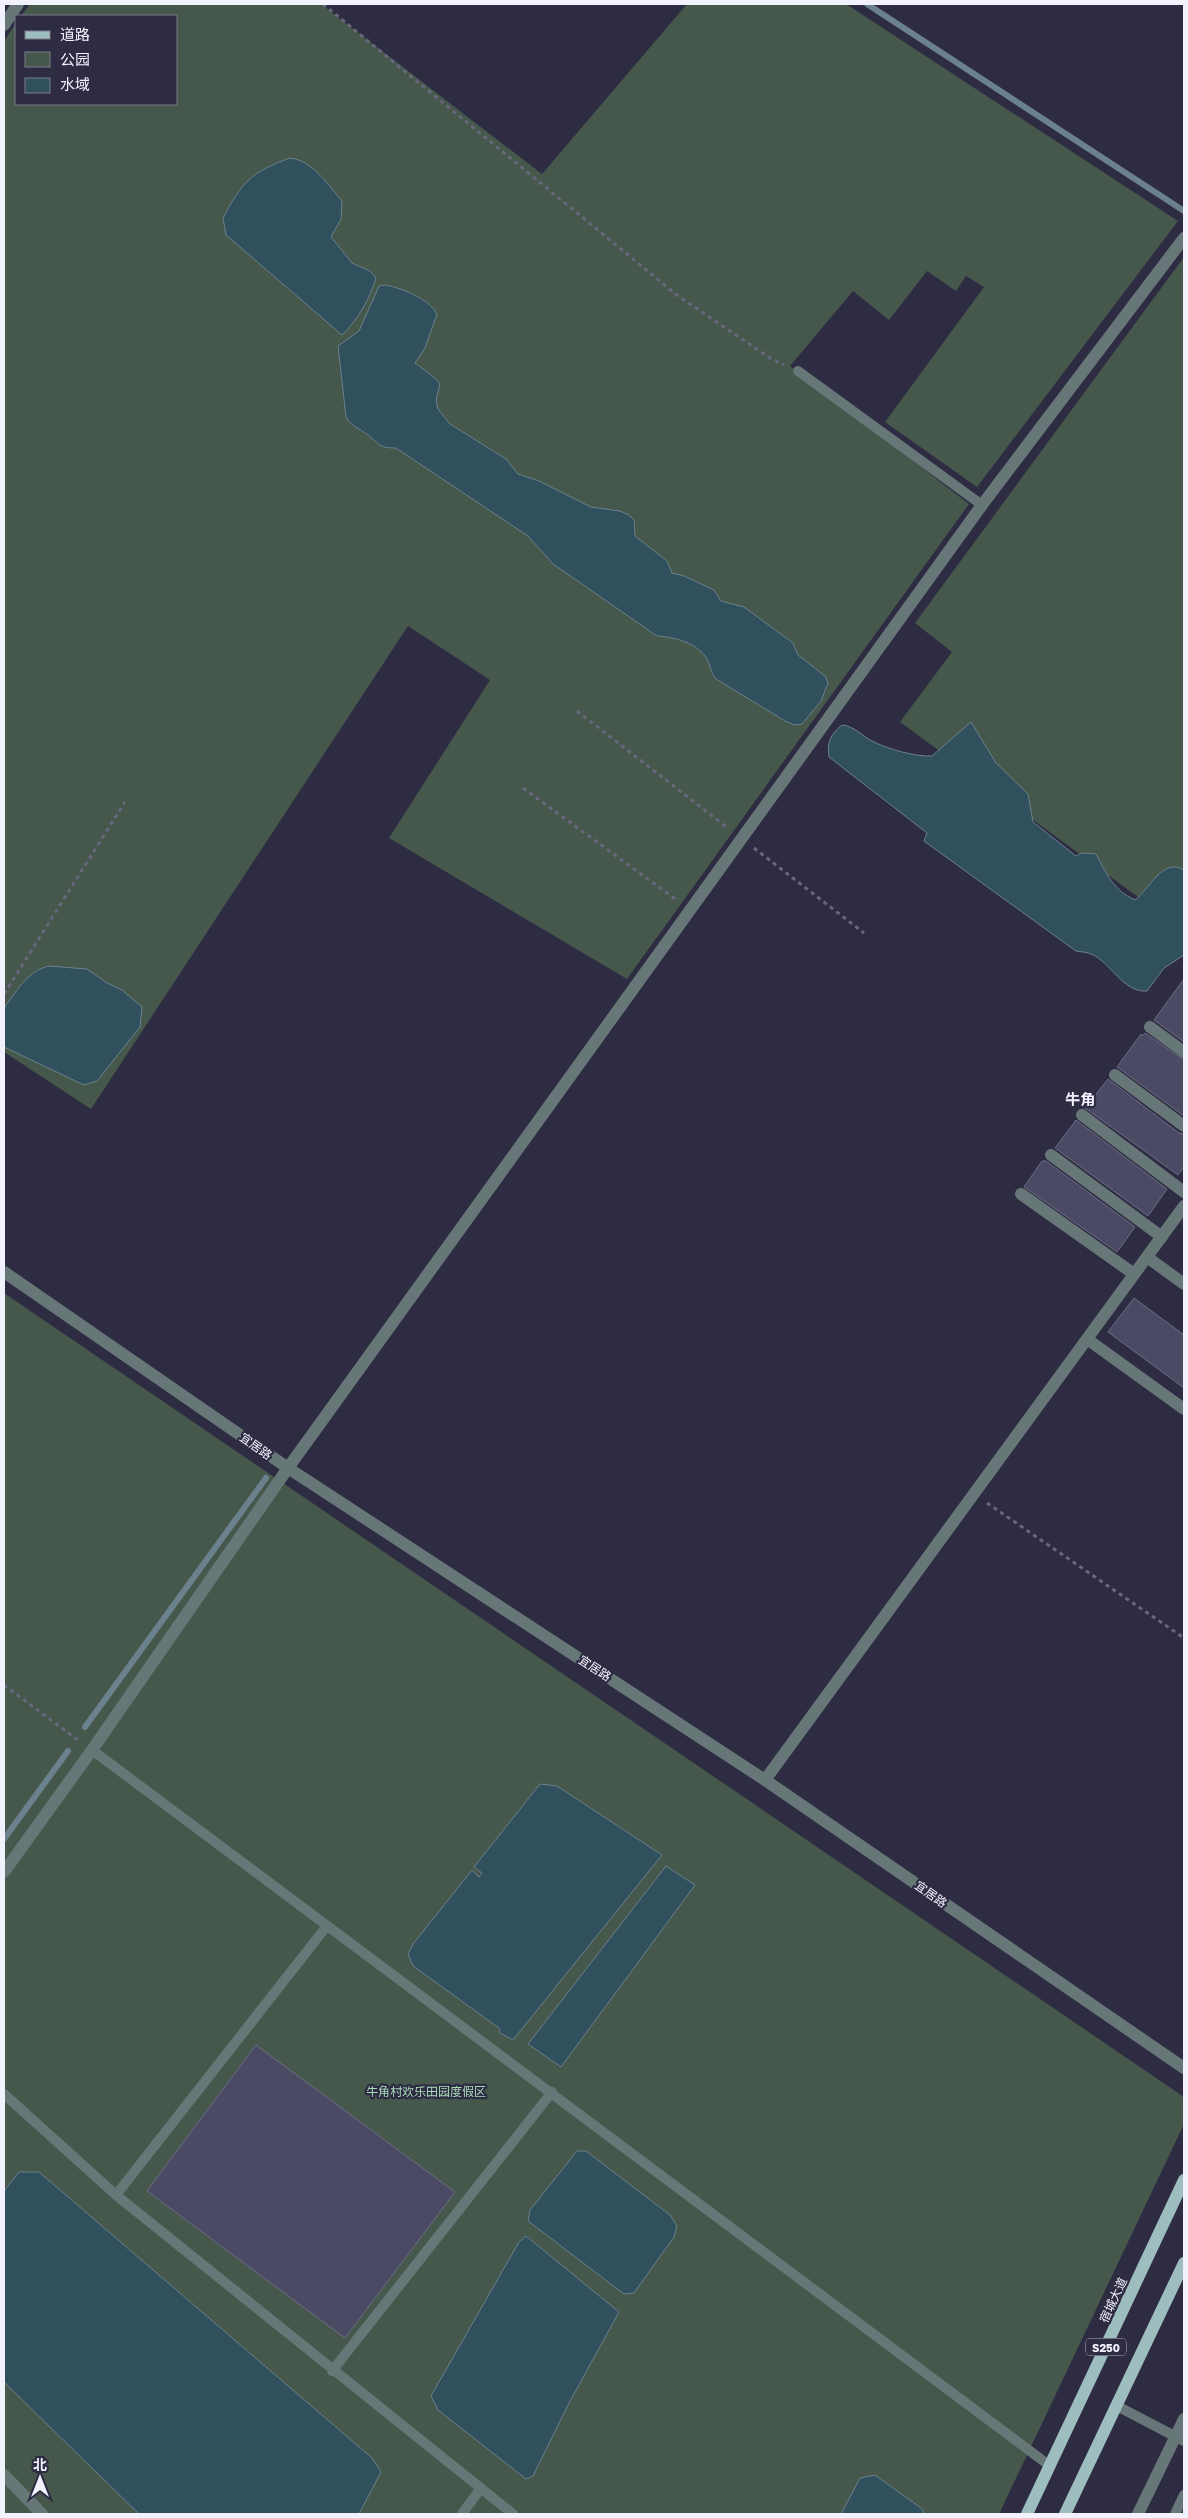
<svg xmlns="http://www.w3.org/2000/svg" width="1188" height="2518" font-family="'Golos Text','Noto Sans SC',sans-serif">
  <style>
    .green { fill: #46574b }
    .water { fill: #31505d; stroke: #6b818d }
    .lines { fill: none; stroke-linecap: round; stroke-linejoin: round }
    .stream { stroke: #6b818d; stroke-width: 6 }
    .building { fill: #4b4a64; stroke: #6d6c86 }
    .path { stroke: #69677b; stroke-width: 3; stroke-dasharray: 4 4; stroke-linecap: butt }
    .service { stroke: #677677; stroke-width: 10 }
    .minor { stroke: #677677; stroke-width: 12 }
    .primary { stroke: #9dbdbf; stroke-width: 12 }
    .labels { text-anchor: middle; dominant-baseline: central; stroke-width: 4.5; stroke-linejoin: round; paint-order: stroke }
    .shield { fill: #2e2c43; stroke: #b7b7c6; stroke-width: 1 }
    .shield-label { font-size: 11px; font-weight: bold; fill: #f2f2fe }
    .street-label { font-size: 12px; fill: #f2f2fe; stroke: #2e2c43 }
    .park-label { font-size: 12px; fill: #a8dbb8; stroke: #2e2c43 }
    .quarter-label { font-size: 15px; font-weight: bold; fill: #f2f2fe; stroke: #2e2c43 }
  </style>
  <rect width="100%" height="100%" fill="#2e2c43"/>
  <g class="green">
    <path d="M30 4H321L542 174 687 4H846L1178 221 977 487 885 422 984 287 966 276 956 291 927 271 889 320 853 291 790 366 969 504 627 979 389 838 490 680 408 626 91 1109 4 1052V41L16 23V104H176V16H21Z"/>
    <path d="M1184 257V931L900 722 952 652 915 623Z"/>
    <path d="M4 1293 1184 2097V2124L999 2514H4Z"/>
  </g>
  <g class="water">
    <path d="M290 158C312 160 328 185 342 201L341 219 331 237 352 263 370 271 376 278C370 299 357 321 342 335L226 235 223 218C242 182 251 172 290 158Z"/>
    <path d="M386 285C403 289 428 298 437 314L425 348 415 363 435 378 440 384 436 400 438 409 450 424 506 459 518 474 539 481 591 507 620 511 629 515 634 520 635 536 667 561 672 573 684 576 714 590 721 601 744 607 793 643 798 655 825 676 828 683 821 701 802 724 795 725 785 721 716 679C711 673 711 668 708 661 699 643 675 637 657 636L553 564 528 536 396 448C378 448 380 444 368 435 359 428 352 427 346 417L338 346 359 331 379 286Z"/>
    <path d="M971 722 996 763 1028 794 1033 822 1076 856 1082 853 1096 854C1107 874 1113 890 1135 900 1150 889 1162 857 1184 870V955L1164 968 1147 991C1123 993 1110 961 1091 954 1087 952 1081 952 1076 951L924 841 927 833 829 757C827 742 830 735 842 725 854 726 862 736 872 741 887 749 916 757 932 756Z"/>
    <path d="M49 966 87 969 107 983 122 990 142 1007 140 1027 97 1081 84 1085 4 1047V1009L6 1005C19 988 28 971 49 966Z"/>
    <path d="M540 1784 557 1786 662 1855 513 2040 500 2033 499 2028 413 1966 408 1954 413 1944 472 1870 479 1877 482 1873 474 1867Z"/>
    <path d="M666 1866 695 1885 561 2067 528 2044Z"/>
    <path d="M577 2151H586L670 2215 677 2226 674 2237 634 2293 624 2294 528 2221 530 2210Z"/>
    <path d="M19 2172H39L372 2458 381 2472 359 2514H139L4 2382V2191Z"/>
    <path d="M526 2236 619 2312 569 2403 533 2476 526 2479 438 2410 431 2396 519 2242Z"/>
    <path d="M875 2475 921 2508 925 2514H841L860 2478Z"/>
  </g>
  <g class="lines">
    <g class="stream">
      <path d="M867 4 1184 211"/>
      <path d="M85 1727 266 1478"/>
      <path d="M4 1839 68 1751"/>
    </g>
  </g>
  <g class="building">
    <path d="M1184 979V1042L1154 1020Z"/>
    <path d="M1145 1033 1184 1060V1116L1117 1067 1141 1034 1142 1036Z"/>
    <path d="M1108 1079 1179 1133 1184 1134V1167L1178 1175 1085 1108Z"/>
    <path d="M1076 1120 1167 1189 1148 1216 1055 1148Z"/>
    <path d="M1042 1161H1046L1135 1227 1117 1252 1024 1187Z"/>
    <path d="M1134 1298 1184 1335V1388L1108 1332Z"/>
    <path d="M256 2045 455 2192 345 2338 147 2191Z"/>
  </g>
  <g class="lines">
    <g class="path">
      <path d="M323 4 678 296 770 358 784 365"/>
      <path d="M577 711 729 829"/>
      <path d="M523 788 678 901"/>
      <path d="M754 848 864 933"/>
      <path d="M4 994 125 802"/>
      <path d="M987 1503 1184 1638"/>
      <path d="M4 1685 79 1741"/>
    </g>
    <g class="service">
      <path d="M798 371 982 505"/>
      <path d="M92 1750 1050 2466"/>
      <path d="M4 2094 116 2195 513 2514"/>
      <path d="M116 2195 326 1927"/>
      <path d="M332 2371 552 2092"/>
      <path d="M1117 2406 1184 2441"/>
      <path d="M462 2514 481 2488"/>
      <path d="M1175 2514 1184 2495"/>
    </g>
    <g class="minor">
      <path d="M4 25 18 4"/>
      <path d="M1150 1027 1184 1052"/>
      <path d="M1115 1075 1184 1126"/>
      <path d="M1082 1115 1184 1192"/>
      <path d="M1051 1155 1162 1237"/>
      <path d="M1021 1194 1134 1274"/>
      <path d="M1147 1257 1184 1284"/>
      <path d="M4 1272 288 1468 765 1780 1184 2068"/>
      <path d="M1087 1339 1184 1409"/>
      <path d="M765 1780 1184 1206"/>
      <path d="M4 1872 92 1750 288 1468 982 505 1184 238"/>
      <path d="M4 2475 42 2514"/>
      <path d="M1138 2514 1184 2419"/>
    </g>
    <g class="primary">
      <path d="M1027 2514 1184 2180"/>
      <path d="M1065 2514 1184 2263"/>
    </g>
  </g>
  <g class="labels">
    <rect class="shield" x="1086" y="2338.5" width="40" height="17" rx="4"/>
    <g class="shield-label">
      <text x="1106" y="2347">S250</text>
    </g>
    <g class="street-label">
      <text transform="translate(256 1446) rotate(35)">宜居路</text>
      <text transform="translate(595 1668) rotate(33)">宜居路</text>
      <text transform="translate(931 1894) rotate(35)">宜居路</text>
      <text transform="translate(1113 2300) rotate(-65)">宿城大道</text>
    </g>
    <g class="park-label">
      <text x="426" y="2091">牛角村欢乐田园度假区</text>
    </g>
    <g class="quarter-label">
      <text x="1080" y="1099">牛角</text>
    </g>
  </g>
  <rect width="1188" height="2518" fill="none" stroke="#f2f2fe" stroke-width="10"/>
  <rect x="15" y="15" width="162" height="90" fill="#2e2c43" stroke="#7c7b8e"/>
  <rect x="25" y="31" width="25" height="8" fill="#9dbdbf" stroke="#7c7b8e"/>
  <text x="60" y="40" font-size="15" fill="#f2f2fe">道路</text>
  <rect x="25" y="52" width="25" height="15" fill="#46574b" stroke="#7c7b8e"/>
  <text x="60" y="65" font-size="15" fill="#f2f2fe">公园</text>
  <rect x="25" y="78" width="25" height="15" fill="#31505d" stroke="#7c7b8e"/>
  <text x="60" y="90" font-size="15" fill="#f2f2fe">水域</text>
  <g transform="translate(40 2478)" stroke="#2e2c43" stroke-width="4" paint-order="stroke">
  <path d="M0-4L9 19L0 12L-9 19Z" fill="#f2f2fe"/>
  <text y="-8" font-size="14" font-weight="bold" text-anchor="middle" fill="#f2f2fe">北</text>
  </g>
</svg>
